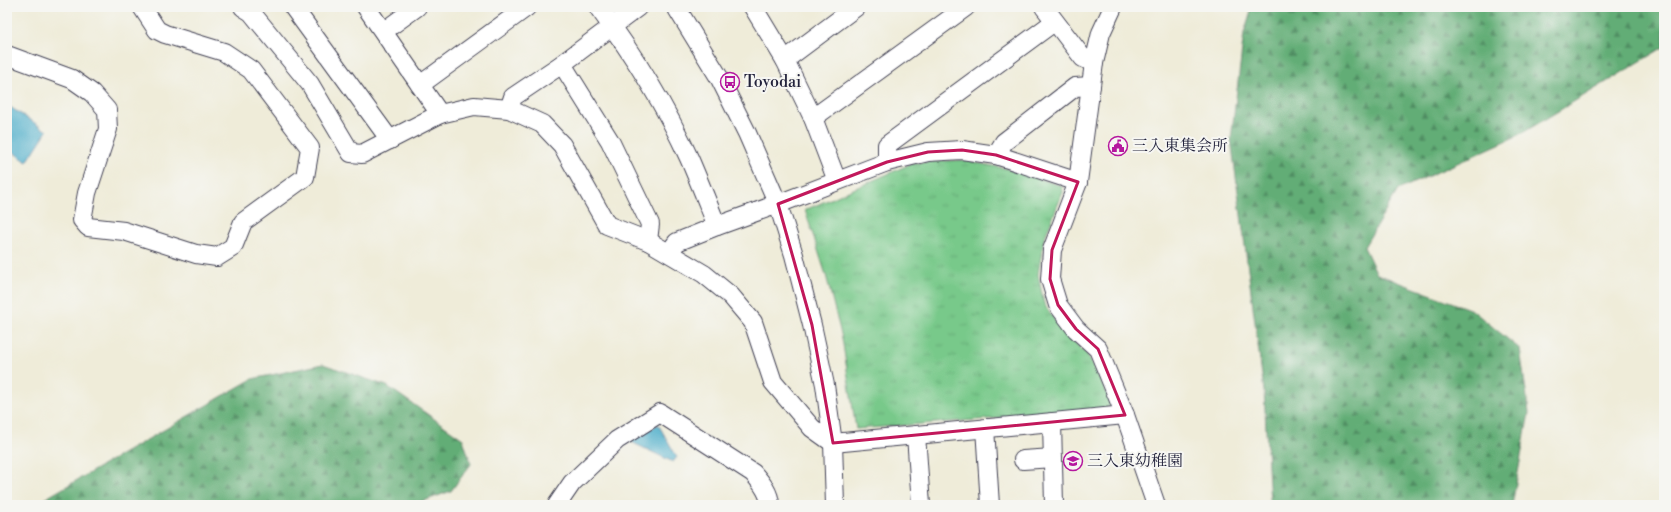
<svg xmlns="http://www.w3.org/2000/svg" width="1671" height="512" font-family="'Libre Bodoni','Noto Serif JP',serif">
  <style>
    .forest { fill: url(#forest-firs); stroke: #426858 }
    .park { fill: url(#park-tufts); stroke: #4d7662 }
    .water { fill: #4aacc9; stroke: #366782 }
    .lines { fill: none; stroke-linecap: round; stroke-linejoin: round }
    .minor-casing { stroke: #414053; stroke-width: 20 }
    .minor { stroke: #fff; stroke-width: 18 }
    .marked { fill: none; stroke: #c2185b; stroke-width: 3; stroke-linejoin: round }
    .labels { text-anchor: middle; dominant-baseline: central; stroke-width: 4; stroke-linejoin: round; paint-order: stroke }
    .poi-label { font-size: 16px; fill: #22223b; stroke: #f6f6f2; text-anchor: start }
  </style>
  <defs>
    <pattern id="forest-firs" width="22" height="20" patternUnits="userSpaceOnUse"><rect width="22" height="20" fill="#62ad76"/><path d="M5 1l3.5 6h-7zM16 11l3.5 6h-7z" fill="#508c62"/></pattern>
    <pattern id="park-tufts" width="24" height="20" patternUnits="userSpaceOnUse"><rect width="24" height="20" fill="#78c98a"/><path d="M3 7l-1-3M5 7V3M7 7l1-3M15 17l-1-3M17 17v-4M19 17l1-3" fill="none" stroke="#68ac78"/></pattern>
  </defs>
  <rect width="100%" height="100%" fill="#f6f6f2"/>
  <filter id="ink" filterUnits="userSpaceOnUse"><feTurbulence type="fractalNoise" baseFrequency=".025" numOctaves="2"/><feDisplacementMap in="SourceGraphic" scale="8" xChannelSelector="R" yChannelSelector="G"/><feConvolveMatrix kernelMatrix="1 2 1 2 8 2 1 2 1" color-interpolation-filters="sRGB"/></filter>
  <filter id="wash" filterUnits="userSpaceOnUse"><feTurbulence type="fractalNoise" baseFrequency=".012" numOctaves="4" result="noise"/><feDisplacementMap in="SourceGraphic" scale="16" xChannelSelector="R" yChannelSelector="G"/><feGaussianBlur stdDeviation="0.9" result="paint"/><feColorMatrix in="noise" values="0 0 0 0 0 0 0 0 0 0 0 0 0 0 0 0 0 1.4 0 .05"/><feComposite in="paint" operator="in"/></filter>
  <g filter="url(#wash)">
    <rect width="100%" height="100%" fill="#efecd9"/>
    <g class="forest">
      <path d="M1252 7H1664V47L1519 135 1398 190 1364 247 1377 274 1472 310 1520 349 1529 413 1512 505H1270L1264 391 1231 139 1244 33Z"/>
      <path d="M323 364 387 386 463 439 471 464 451 491 413 505H34L252 379Z"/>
    </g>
    <path class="park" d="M961 160 1004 168 1062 186 1063 192 1044 239 1038 274 1044 304 1062 330 1087 354 1112 403 1107 410 856 429 842 338 826 275 805 210 913 163Z"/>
    <g class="water">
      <path d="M7 105 47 131 27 162 7 148Z"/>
      <path d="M658 424 677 457 673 462 629 441Z"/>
    </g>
  </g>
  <g filter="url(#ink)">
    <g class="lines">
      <g class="minor-casing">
        <g id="minor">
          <path d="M243 7 251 12 310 84 351 153 362 154 440 114 474 106 509 109 542 124 562 145 607 225 648 241 704 274 731 296 753 322 773 382 812 428 833 443 1125 415"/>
          <path d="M293 7 390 140"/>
          <path d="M366 7 440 114"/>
          <path d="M598 7C633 54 665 105 689 158 699 181 708 204 717 226"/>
          <path d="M676 7 720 79 747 133 778 204 794 255 812 325 825 385 833 443 835 505"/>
          <path d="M753 7 785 60 813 118 837 181"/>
          <path d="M1044 7 1083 58 1094 63"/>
          <path d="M1113 7 1101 33 1094 63 1078 182 1052 250 1050 279 1058 305 1076 329 1098 349 1125 415 1156 505"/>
          <path d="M384 31 417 7"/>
          <path d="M7 55 72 79 92 93 107 110 108 129 87 193 82 220 88 227 124 231 196 254 217 257 233 247 243 222 305 177 310 148 251 70 224 52 165 34 157 30 142 7"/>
          <path d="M785 60 856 7"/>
          <path d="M562 64 610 141 650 224 648 241"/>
          <path d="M420 85 527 7"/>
          <path d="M509 109 513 97 562 64 638 7"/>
          <path d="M813 118 966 7"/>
          <path d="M996 155 1004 142 1075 87 1091 86"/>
          <path d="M887 162V145L1054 22"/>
          <path d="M669 253 677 242 717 226 778 204 887 162 928 152 962 150 996 155 1078 182"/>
          <path d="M1052 422 1054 505"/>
          <path d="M985 428 990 505"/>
          <path d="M916 435 921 505"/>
          <path d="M1023 460 1053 458"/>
          <path d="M557 505 572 483 617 440 660 413 753 473C761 482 770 493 770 505"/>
        </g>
      </g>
      <use href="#minor" class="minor"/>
    </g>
  </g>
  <path class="marked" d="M962 150 996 155 1078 182 1052 250 1050 279 1058 305 1076 329 1098 349 1125 415 833 443 812 325 778 204 887 162 928 152Z"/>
  <defs>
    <g id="bus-ring" transform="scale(1)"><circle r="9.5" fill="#f6f6f2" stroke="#b5179e" stroke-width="1.5"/><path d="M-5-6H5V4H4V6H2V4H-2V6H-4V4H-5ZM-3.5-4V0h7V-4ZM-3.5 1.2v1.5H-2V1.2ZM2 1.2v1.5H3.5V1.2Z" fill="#b5179e"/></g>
    <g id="civic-ring" transform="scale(1)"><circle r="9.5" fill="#f6f6f2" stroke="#b5179e" stroke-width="1.5"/><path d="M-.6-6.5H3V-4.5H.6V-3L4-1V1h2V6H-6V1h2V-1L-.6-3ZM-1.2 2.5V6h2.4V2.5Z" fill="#b5179e"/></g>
    <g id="school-ring" transform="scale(1)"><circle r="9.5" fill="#f6f6f2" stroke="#b5179e" stroke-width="1.5"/><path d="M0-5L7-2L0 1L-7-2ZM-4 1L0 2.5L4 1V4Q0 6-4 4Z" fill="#b5179e"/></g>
  </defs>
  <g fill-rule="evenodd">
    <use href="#bus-ring" x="730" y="82"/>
    <use href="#civic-ring" x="1118" y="146"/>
    <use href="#school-ring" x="1073" y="461"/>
  </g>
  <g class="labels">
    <g class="poi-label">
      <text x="744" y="82">Toyodai</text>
      <text x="1132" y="146">三入東集会所</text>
      <text x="1087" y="461">三入東幼稚園</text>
    </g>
  </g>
  <rect width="1671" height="512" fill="none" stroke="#f6f6f2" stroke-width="24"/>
</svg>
